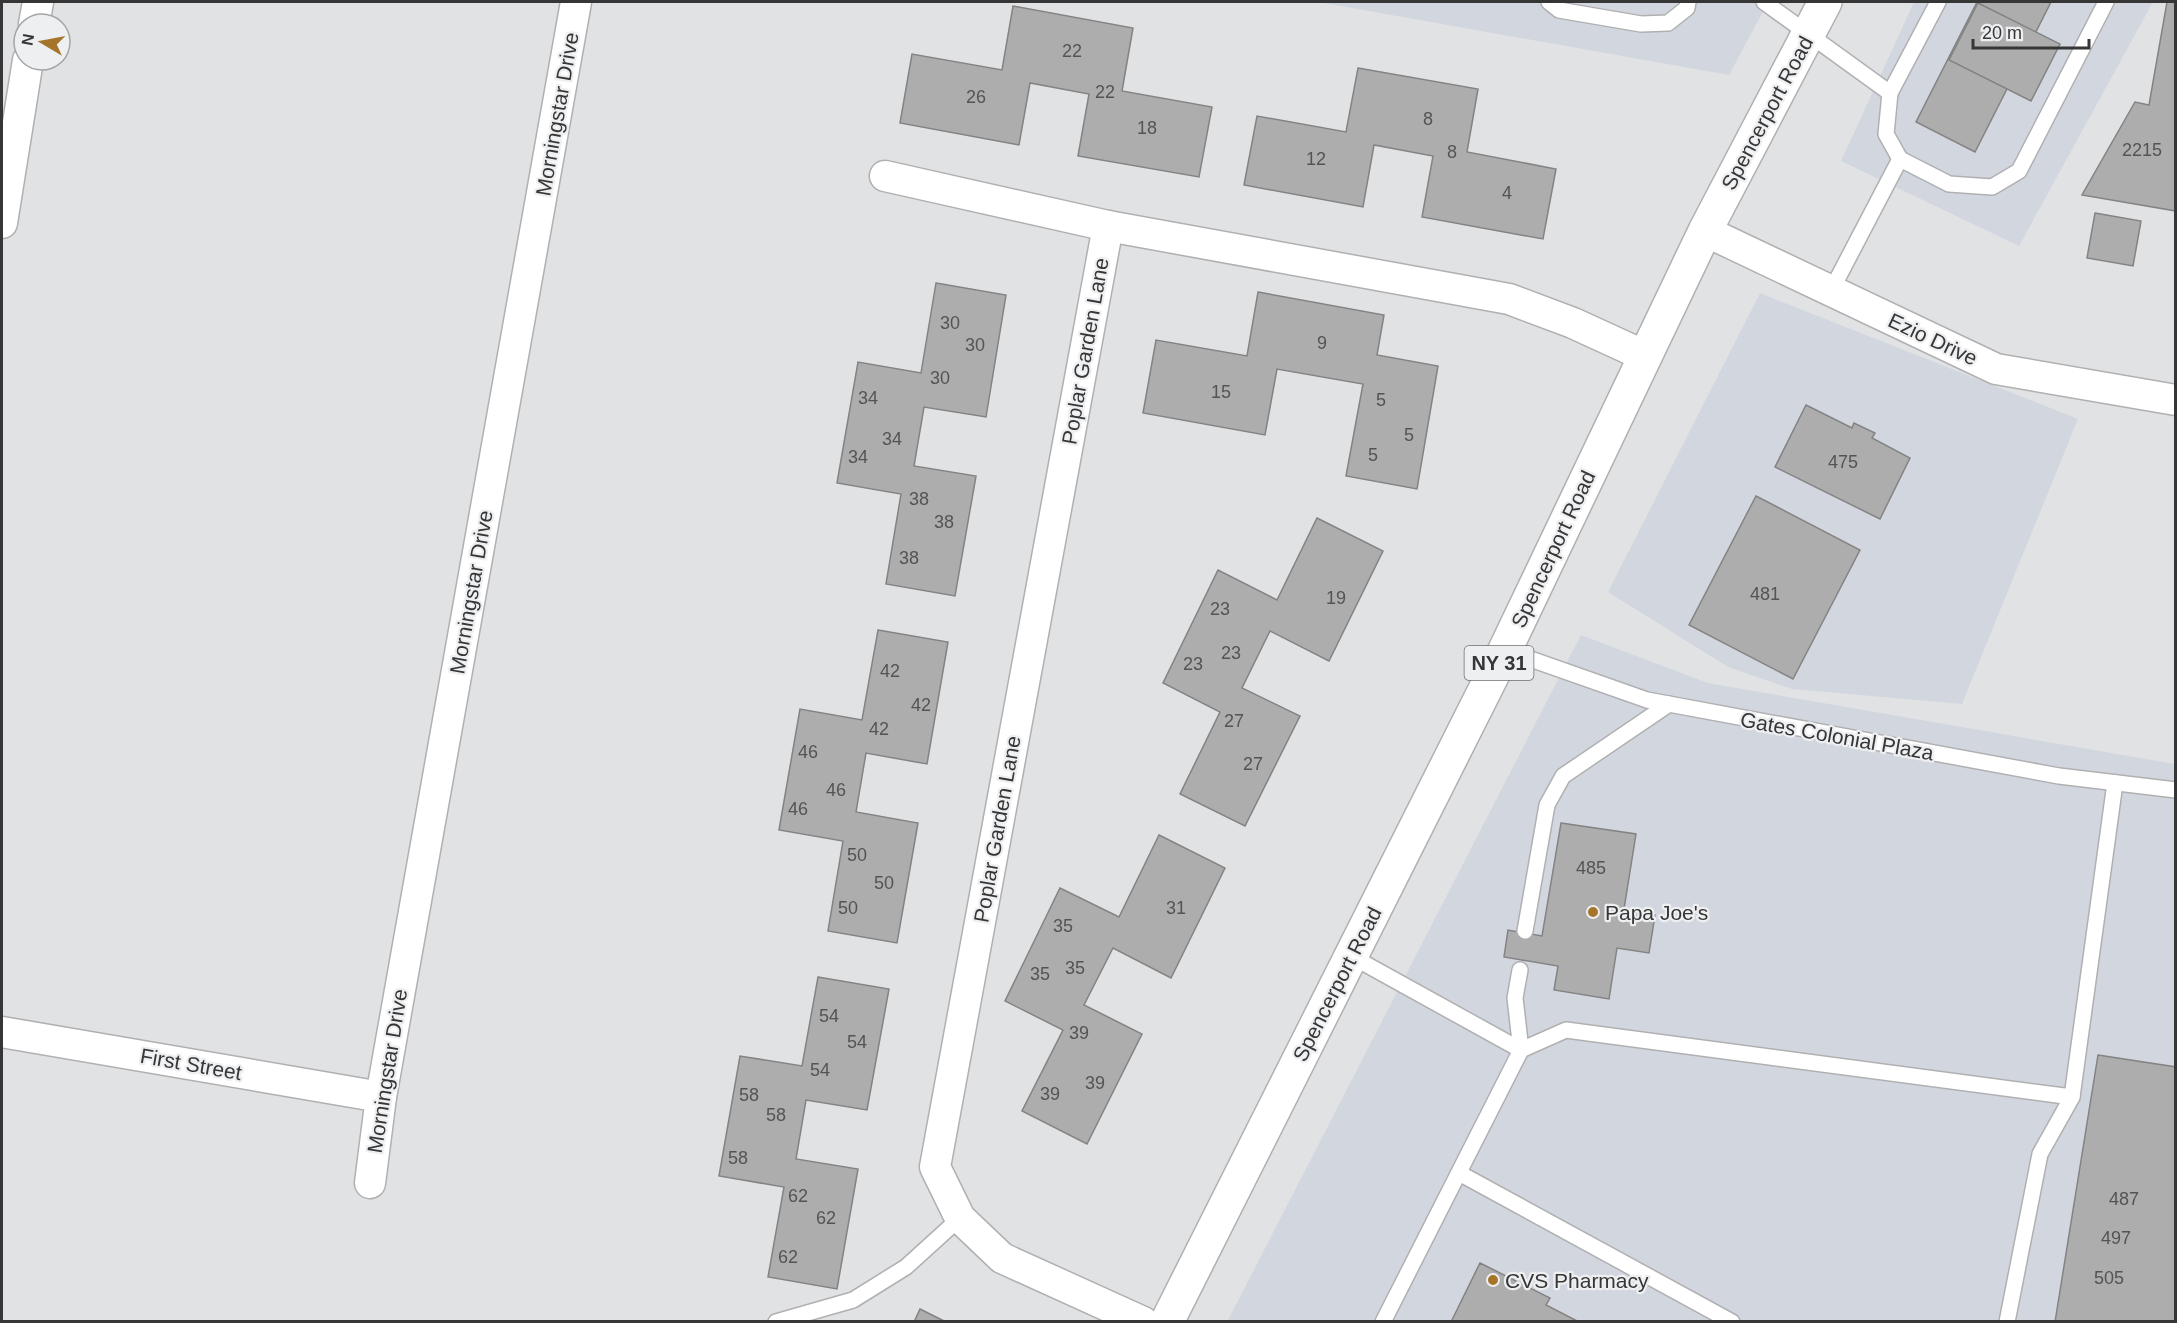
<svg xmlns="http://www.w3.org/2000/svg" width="2177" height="1323" font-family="Arial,sans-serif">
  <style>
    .built { fill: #d2d7df }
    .building { fill: #adadae; stroke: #838384; stroke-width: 1.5 }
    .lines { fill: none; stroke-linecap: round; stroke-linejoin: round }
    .lane-casing { stroke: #b0b0b2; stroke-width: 18 }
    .street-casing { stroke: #b0b0b2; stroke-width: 33 }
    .primary-casing { stroke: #b0b0b2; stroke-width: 36 }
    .lane { stroke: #fff; stroke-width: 15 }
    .street { stroke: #fff; stroke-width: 30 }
    .primary { stroke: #fff; stroke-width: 33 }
    .poi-dot { fill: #a5752a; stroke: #eeeff1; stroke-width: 2 }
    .labels { text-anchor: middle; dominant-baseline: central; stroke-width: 4.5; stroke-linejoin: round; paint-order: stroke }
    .number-label { font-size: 18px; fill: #545455 }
    .shield { fill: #eeeff1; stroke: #6d6e6f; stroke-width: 1.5 }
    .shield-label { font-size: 20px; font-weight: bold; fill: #363637 }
    .street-label { font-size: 21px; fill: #363637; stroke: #eeeff1 }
    .poi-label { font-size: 21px; fill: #363637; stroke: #eeeff1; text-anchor: start }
  </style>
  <rect width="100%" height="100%" fill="#e1e2e4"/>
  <g class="built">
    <path d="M1318 2H1768L1729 75Z"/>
    <path d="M1914 2H2153L2019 246 1841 161Z"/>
    <path d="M1760 293 2078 419 1962 704 1792 689 1728 667 1608 592Z"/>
    <path d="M1581 635 1708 683 2175 764V1321L1227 1322Z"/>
  </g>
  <g class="building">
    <path d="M1977 2H2051L1975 152 1916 122Z"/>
    <path d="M2167 2H2176V211L2082 195 2135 102 2149 105Z"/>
    <path d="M1978 3 2060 44 2031 101 1949 60Z"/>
    <path d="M1013 6 1133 28 1122 91 1212 107 1199 177 1078 156 1089 94 1030 83 1019 145 900 123 912 54 1002 70Z"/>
    <path d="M1358 68 1478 89 1467 152 1556 169 1543 239 1422 217 1433 156 1374 145 1363 207 1244 185 1257 116 1346 132Z"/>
    <path d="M2095 213 2141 221 2133 266 2087 258Z"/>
    <path d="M936 283 1006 295 986 417 924 407 914 466 976 476 955 596 886 584 901 494 837 483 858 362 921 373Z"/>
    <path d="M1258 292 1384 315 1377 355 1438 366 1417 489 1346 476 1363 384 1277 369 1265 435 1143 413 1156 340 1247 356Z"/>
    <path d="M1806 405 1852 428 1854 423 1875 433 1872 438 1910 458 1880 519 1775 467Z"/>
    <path d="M1756 496 1860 550 1793 679 1689 625Z"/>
    <path d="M1317 518 1383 551 1329 661 1270 631 1242 688 1300 716 1245 826 1180 794 1220 712 1163 683 1218 570 1277 600Z"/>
    <path d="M878 630 948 642 927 764 866 753 856 812 918 823 897 943 828 931 843 841 779 830 800 709 862 720Z"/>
    <path d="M1561 823 1636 834 1624 909 1655 915 1649 953 1617 948 1609 999 1554 990 1558 966 1504 957 1508 930 1542 936Z"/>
    <path d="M1159 835 1225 868 1171 978 1113 948 1084 1005 1142 1034 1087 1144 1022 1111 1063 1030 1005 1001 1060 888 1119 917Z"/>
    <path d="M818 977 889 989 867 1110 806 1100 796 1159 858 1169 837 1289 768 1277 784 1187 719 1176 740 1056 802 1066Z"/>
    <path d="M2098 1055 2176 1067V1322H2055Z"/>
    <path d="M1480 1263 1550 1298 1546 1305 1579 1322H1451Z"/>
    <path d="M920 1309 946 1322H914Z"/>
  </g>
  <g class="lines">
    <g class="lane-casing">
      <g id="lane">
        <path d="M1549 2 1559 10 1641 24 1668 23 1687 8 1688 2"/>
        <path d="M1764 2 1890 93"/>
        <path d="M1900 159 1886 134 1890 93 1938 2"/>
        <path d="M1831 291 1900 159 1949 184 1992 187 2019 171 2106 2"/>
        <path d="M1505 650 1647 700 2059 776 2176 790"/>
        <path d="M1525 931 1547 805 1563 776 1669 704"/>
        <path d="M1351 956 1521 1050 1383 1322"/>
        <path d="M1520 970 1515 998 1521 1050 1566 1030 2072 1097 2115 783"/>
        <path d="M1459 1173 1732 1322"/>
        <path d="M776 1322 853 1300 906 1267 960 1218"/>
        <path d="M2007 1322 2040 1154 2072 1097"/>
      </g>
    </g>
    <g class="street-casing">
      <g id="street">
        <path d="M34 24 38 2"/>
        <path d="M885 176 1108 226 1509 299 1573 323 1645 356"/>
        <path d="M2 223 28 60"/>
        <path d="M1108 226 935 1167 960 1218 1002 1258 1143 1322"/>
        <path d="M1705 231 1996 369 2176 400"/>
        <path d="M2 1032 381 1097"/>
        <path d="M370 1183 381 1097 576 2"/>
      </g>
    </g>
    <g class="primary-casing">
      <path id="primary" d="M1167 1322 1505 650 1705 231 1825 2"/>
    </g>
    <use href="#lane" class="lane"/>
    <use href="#street" class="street"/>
    <use href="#primary" class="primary"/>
  </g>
  <g class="poi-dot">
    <circle cx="1593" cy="912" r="6"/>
    <circle cx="1493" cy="1280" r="6"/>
  </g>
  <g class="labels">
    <g class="number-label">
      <text x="1072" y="51">22</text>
      <text x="1105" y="92">22</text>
      <text x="976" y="97">26</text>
      <text x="1428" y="119">8</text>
      <text x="1147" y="128">18</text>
      <text x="2142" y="150">2215</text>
      <text x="1452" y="152">8</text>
      <text x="1316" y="159">12</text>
      <text x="1507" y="193">4</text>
      <text x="950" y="323">30</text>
      <text x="1322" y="343">9</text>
      <text x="975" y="345">30</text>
      <text x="940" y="378">30</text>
      <text x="1221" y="392">15</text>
      <text x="868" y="398">34</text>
      <text x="1381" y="400">5</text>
      <text x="1409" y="435">5</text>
      <text x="892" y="439">34</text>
      <text x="1373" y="455">5</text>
      <text x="858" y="457">34</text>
      <text x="1843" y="462">475</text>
      <text x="919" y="499">38</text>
      <text x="944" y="522">38</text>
      <text x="909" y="558">38</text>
      <text x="1765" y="594">481</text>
      <text x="1336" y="598">19</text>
      <text x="1220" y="609">23</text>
      <text x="1231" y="653">23</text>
      <text x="1193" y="664">23</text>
      <text x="890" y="671">42</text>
      <text x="921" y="705">42</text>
      <text x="1234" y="721">27</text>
      <text x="879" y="729">42</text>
      <text x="808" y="752">46</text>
      <text x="1253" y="764">27</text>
      <text x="836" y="790">46</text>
      <text x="798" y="809">46</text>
      <text x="857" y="855">50</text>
      <text x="1591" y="868">485</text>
      <text x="884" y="883">50</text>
      <text x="848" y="908">50</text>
      <text x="1176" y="908">31</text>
      <text x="1063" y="926">35</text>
      <text x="1075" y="968">35</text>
      <text x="1040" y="974">35</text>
      <text x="829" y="1016">54</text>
      <text x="1079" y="1033">39</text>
      <text x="857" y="1042">54</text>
      <text x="820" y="1070">54</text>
      <text x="1095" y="1083">39</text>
      <text x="1050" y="1094">39</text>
      <text x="749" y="1095">58</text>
      <text x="776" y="1115">58</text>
      <text x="738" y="1158">58</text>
      <text x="798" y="1196">62</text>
      <text x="2124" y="1199">487</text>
      <text x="826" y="1218">62</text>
      <text x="2116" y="1238">497</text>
      <text x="788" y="1257">62</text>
      <text x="2109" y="1278">505</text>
    </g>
    <rect class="shield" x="1464.5" y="646" width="69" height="34" rx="4.5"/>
    <g class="shield-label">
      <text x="1499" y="663">NY 31</text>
    </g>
    <g class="street-label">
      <text transform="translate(1767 113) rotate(-62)">Spencerport Road</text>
      <text transform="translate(557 114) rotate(-80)">Morningstar Drive</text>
      <text transform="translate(1933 339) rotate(25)">Ezio Drive</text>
      <text transform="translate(1085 351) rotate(-80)">Poplar Garden Lane</text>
      <text transform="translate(1553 549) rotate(-65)">Spencerport Road</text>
      <text transform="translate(471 592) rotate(-80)">Morningstar Drive</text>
      <text transform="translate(1837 736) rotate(10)">Gates Colonial Plaza</text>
      <text transform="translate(997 829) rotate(-80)">Poplar Garden Lane</text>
      <text transform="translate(1337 984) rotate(-63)">Spencerport Road</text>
      <text transform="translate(191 1064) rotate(10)">First Street</text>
      <text transform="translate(387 1071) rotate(-81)">Morningstar Drive</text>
    </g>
    <g class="poi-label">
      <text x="1605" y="912">Papa Joe's</text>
      <text x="1505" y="1280">CVS Pharmacy</text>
    </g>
  </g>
  <rect width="2177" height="1323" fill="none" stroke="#363637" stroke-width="6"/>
  <g transform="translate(42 42) rotate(280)"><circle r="28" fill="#eeeff1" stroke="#a4a5a7" stroke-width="1.5"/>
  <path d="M0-4.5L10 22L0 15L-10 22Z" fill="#a5752a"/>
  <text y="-9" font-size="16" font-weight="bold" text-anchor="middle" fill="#363637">N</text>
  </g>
  <path d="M1973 39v9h116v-9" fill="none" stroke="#363637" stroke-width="3"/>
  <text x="1982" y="39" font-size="18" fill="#363637" stroke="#eeeff1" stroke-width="4.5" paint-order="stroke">20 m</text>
</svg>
